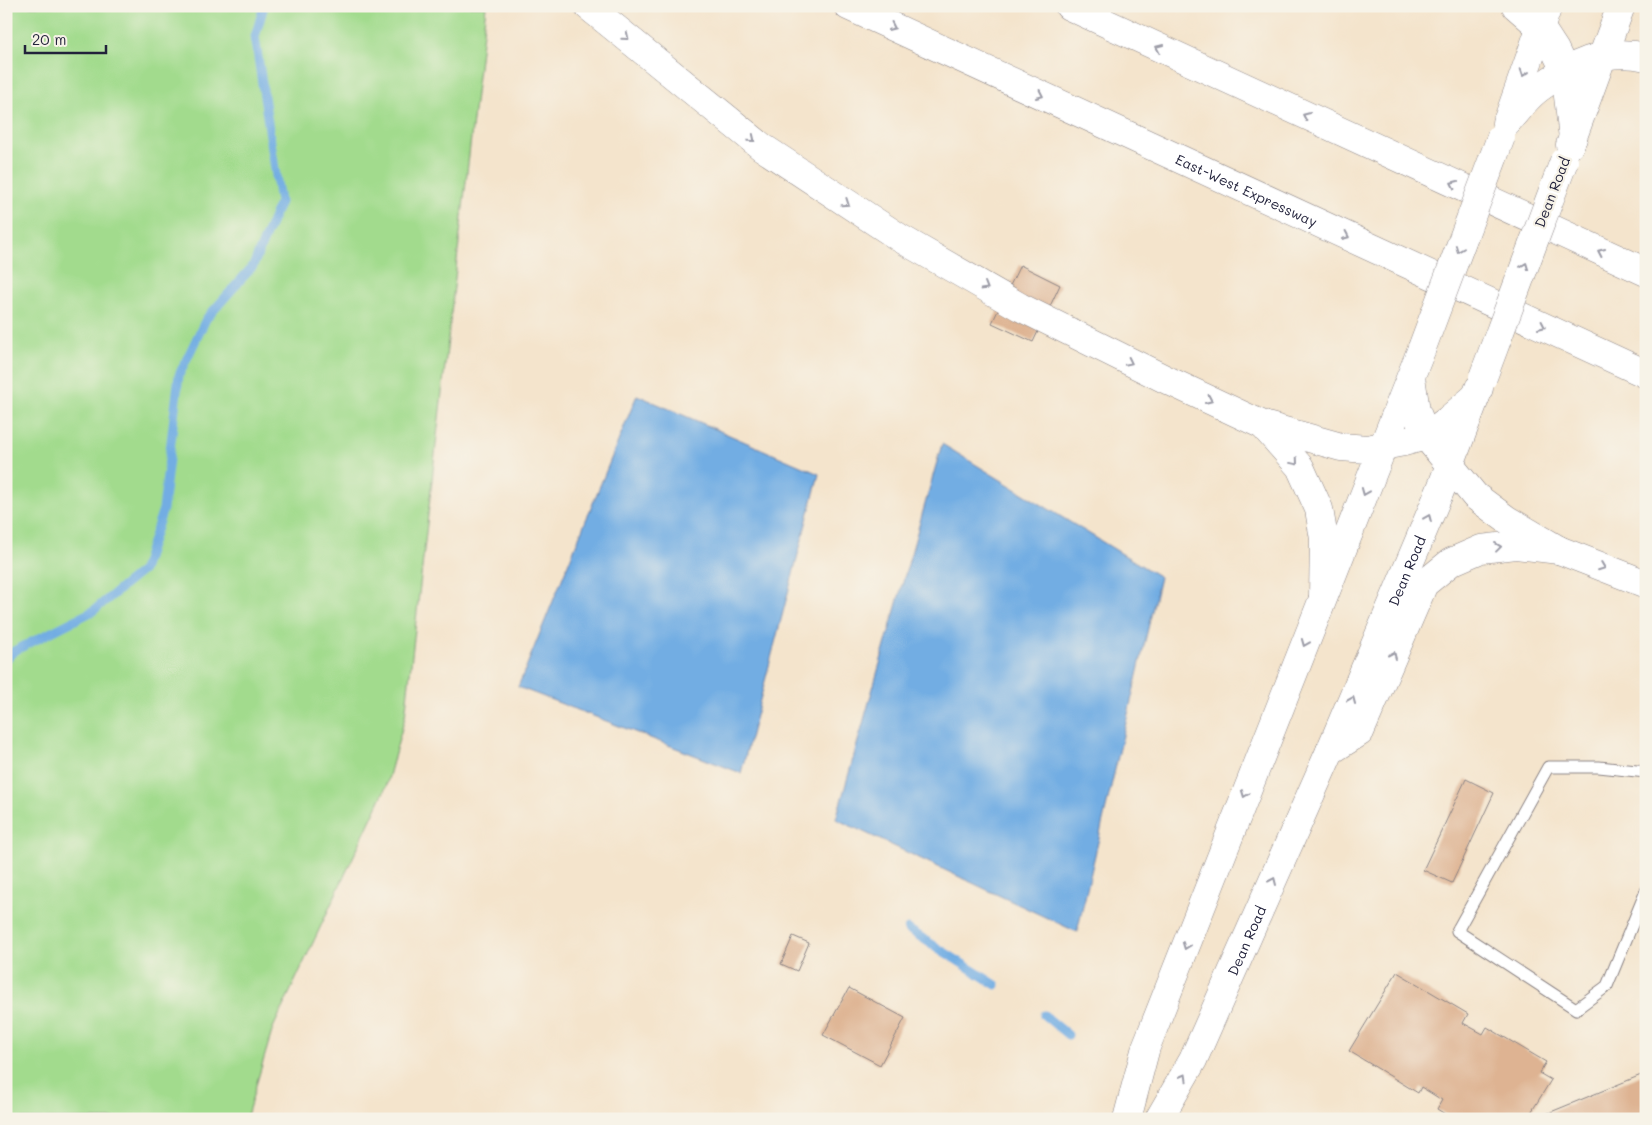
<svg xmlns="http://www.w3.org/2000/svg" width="1652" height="1125" font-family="Mali,sans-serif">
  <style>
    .green { fill: #a2db8d; stroke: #627e64 }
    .water { fill: #72ade3; stroke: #4a688f }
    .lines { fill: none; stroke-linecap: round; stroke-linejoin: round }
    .stream { stroke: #72ade3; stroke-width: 9 }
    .building { fill: #deb392 }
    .lane-casing { stroke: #8b8384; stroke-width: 13 }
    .secondary-casing { stroke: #8b8384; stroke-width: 29 }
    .highway-casing { stroke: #8b8384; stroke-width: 29 }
    .lane { stroke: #fff; stroke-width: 11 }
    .secondary { stroke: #fff; stroke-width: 28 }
    .highway { stroke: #fff; stroke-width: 28 }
    .secondary-bridge-casing { stroke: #8b8384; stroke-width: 29; stroke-linecap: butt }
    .secondary-bridge { stroke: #fff; stroke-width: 28 }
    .oneway { stroke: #9c9ca7 }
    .labels { text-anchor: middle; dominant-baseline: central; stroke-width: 4.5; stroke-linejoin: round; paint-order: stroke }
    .street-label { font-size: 14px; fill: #22223b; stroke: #f7f3e8 }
  </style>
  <rect width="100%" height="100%" fill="#f7f3e8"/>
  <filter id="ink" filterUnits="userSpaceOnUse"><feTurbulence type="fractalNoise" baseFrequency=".02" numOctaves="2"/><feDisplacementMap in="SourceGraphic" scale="10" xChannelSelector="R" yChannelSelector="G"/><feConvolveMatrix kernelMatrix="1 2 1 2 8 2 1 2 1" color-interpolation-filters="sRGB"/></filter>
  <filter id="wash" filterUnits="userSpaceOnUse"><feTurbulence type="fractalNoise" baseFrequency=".0096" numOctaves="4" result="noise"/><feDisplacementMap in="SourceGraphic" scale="20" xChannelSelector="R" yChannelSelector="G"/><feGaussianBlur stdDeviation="1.12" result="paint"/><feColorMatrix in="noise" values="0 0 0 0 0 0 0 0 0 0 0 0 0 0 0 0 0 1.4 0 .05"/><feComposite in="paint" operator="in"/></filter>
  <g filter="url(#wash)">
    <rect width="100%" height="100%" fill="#f4e4cc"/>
    <path class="green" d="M6 6H486L405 717 386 787 273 1028 246 1119H6Z"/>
    <g class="water">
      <path d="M637 395 819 474 741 773 518 687Z"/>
      <path d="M942 444 1160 577 1077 932 836 819Z"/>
    </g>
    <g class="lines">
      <g class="stream">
        <path d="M6 659 14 651 93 611 143 570 163 509 179 375 206 319 253 266 280 202 255 37 264 6"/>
        <path d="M908 929 996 985"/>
        <path d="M1044 1015 1068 1035"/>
      </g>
    </g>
    <g id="blocks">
      <g class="building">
        <path d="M1020 265 1060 285 1033 342 992 323Z"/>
        <path d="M1466 779 1494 793 1452 883 1423 870Z"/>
        <path d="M793 936 809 943 797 971 781 964Z"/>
        <path d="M1397 972 1468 1014 1463 1023 1483 1034 1487 1027 1546 1062 1539 1073 1551 1080 1527 1119H1453L1437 1109 1442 1100 1421 1087 1418 1093 1349 1051Z"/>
        <path d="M849 988 905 1018 880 1065 823 1035Z"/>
        <path d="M1646 1073V1119H1542L1541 1116Z"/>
      </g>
    </g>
  </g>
  <g filter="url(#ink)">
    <use href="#blocks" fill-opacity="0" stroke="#8b8384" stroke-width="1"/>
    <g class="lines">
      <g class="lane-casing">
        <path id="lane" d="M1646 772 1599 767H1548L1457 931 1576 1009 1607 986 1646 891"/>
      </g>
      <g class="secondary-casing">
        <g id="secondary">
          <path d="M1507 122 1548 6"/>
          <path d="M1570 145 1621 6"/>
          <path d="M1127 1119 1146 1047 1422 348"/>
          <path id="s1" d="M1159 1119 1193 1060 1330 751 1440 491 1479 388"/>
        </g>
      </g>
      <g class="highway-casing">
        <g id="highway">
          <path d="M588 6 762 147 900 238 1020 307 1165 379 1263 425 1341 447 1367 449 1404 442 1426 436 1448 420 1476 396"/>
          <path id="s2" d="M848 6 1646 374"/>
          <path d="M1069 6 1646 272"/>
          <path d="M1516 6 1540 27 1555 50 1565 71 1573 138"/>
          <path d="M1506 123C1516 112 1526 98 1538 89 1570 65 1605 47 1646 57"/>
          <path d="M1411 377 1416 411 1426 436 1475 496 1506 519 1559 550 1646 584"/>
          <path d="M1263 425 1300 467 1319 509 1324 539 1323 597"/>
          <path d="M1330 751 1360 732 1424 584 1451 562 1481 549 1516 545 1559 550"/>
        </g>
      </g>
      <use href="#lane" class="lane"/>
      <use href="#secondary" class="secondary"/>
      <use href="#highway" class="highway"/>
      <g class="secondary-bridge-casing">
        <g id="secondary-bridge">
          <path d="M1422 348 1501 137"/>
          <path d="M1483 377 1564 161"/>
        </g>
      </g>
      <use href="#secondary-bridge" class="secondary-bridge"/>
    </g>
    <defs><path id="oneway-chevron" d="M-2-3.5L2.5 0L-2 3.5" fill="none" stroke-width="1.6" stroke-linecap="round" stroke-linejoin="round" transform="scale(1.25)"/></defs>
    <g class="oneway">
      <use href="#oneway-chevron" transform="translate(892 27) rotate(25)"/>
      <use href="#oneway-chevron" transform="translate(626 37) rotate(39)"/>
      <use href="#oneway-chevron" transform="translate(1159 48) rotate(-155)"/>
      <use href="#oneway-chevron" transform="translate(1524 73) rotate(109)"/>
      <use href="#oneway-chevron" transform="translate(1040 95) rotate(25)"/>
      <use href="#oneway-chevron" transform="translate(1306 116) rotate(-155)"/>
      <use href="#oneway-chevron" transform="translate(752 139) rotate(39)"/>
      <use href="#oneway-chevron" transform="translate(1454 184) rotate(-155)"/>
      <use href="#oneway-chevron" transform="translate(846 203) rotate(34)"/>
      <use href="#oneway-chevron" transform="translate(1346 236) rotate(25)"/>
      <use href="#oneway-chevron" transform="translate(1459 249) rotate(111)"/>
      <use href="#oneway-chevron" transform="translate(1601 252) rotate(-155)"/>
      <use href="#oneway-chevron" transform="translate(1525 266) rotate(-69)"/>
      <use href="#oneway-chevron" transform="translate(985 287) rotate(30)"/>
      <use href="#oneway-chevron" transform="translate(1542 326) rotate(25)"/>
      <use href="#oneway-chevron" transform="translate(1129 362) rotate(26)"/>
      <use href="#oneway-chevron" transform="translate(1209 400) rotate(25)"/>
      <use href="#oneway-chevron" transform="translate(1295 462) rotate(50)"/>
      <use href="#oneway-chevron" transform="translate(1365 492) rotate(112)"/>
      <use href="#oneway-chevron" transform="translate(1428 518) rotate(-67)"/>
      <use href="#oneway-chevron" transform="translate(1498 547) rotate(-7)"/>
      <use href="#oneway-chevron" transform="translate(1602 567) rotate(21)"/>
      <use href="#oneway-chevron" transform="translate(1305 643) rotate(112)"/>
      <use href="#oneway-chevron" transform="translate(1393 655) rotate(-66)"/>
      <use href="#oneway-chevron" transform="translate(1352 700) rotate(-67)"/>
      <use href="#oneway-chevron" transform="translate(1245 794) rotate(111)"/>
      <use href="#oneway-chevron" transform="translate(1273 881) rotate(-66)"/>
      <use href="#oneway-chevron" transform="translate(1186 946) rotate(111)"/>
      <use href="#oneway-chevron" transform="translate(1184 1077) rotate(-60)"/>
    </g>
  </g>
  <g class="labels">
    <g class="street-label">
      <text stroke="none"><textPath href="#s2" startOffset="439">East-West Expressway</textPath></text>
      <text transform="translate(1552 192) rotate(-69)">Dean Road</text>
      <text stroke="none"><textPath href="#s1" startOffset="602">Dean Road</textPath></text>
      <text stroke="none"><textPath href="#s1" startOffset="199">Dean Road</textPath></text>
    </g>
  </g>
  <rect width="1652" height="1125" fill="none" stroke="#f7f3e8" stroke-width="25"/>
  <path d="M25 45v8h81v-8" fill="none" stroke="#22223b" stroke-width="2.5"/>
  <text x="32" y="45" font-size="15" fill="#22223b" stroke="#f7f3e8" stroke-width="4" paint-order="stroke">20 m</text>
</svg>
